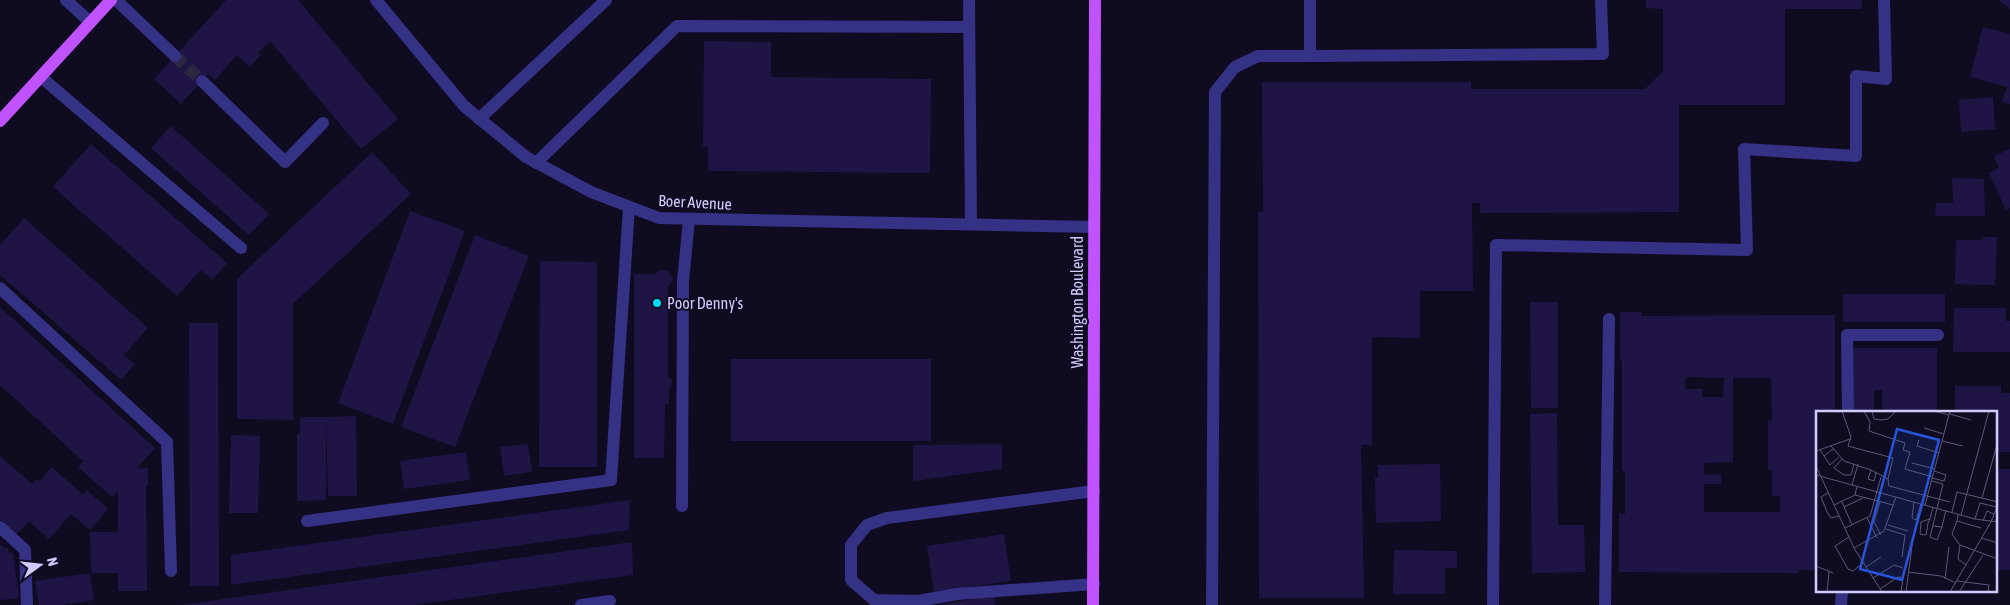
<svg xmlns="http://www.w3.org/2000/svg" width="2010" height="605" font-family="'Asap Condensed',sans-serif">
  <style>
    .building { fill: #1f1544; fill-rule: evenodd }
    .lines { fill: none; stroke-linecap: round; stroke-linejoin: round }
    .minor-tunnel { stroke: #2c2842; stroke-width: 12; stroke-dasharray: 12 6; stroke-linecap: butt }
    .minor { stroke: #353185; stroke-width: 12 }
    .major { stroke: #c152ff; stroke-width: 12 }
    .poi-dot { fill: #00daf6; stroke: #0f0b21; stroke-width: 2 }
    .labels { text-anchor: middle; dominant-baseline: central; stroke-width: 4; stroke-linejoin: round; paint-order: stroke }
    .street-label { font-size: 16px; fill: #d2cbff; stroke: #0f0b21 }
    .poi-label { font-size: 16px; fill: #d2cbff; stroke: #0f0b21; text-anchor: start }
    .inset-road { fill: none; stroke: #5d587a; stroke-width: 1 }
    .view { fill: #2654da; fill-opacity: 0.15; stroke: #2654da; stroke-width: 2.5 }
    .inset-edge { fill: none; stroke: #d2cbff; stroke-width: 2.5 }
  </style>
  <rect width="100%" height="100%" fill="#0f0b21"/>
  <g class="building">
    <path d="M226 0H298L398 119 361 149 270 41 258 53 261 55 250 67 237 55 215 80 208 74 181 104 154 79Z"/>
    <path d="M1646 0H1862V9H1785V105H1679V212L1480 213V203H1472L1473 291H1420V338L1372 337V445H1361L1364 598H1259L1258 211 1263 212 1262 82H1471V89H1645L1663 71V9L1646 8Z"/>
    <path d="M1998 0H2010V9Z"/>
    <path d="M1983 27 2010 34V104L2002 102 2007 87 1970 77Z"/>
    <path d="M704 41 771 42V77L931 79 930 173 708 171V147H703Z"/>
    <path d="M1993 97 1995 129 1961 132 1959 100Z"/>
    <path d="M171 126 269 214 249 235 151 148Z"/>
    <path d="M91 144 227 263 212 280 201 270 177 296 53 187Z"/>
    <path d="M2010 149V208L2006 210 1989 173 1999 168 1994 156Z"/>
    <path d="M372 152 411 194 293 304V420L237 419V279Z"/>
    <path d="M1952 178 1984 179 1985 216H1935L1936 203H1953Z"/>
    <path d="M410 211 465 231 393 424 338 403Z"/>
    <path d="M24 218 148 328 124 355 135 364 121 380 0 275V245Z"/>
    <path d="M475 235 529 256 455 447 401 427Z"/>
    <path d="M1983 237H1997L1995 285 1955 284 1956 240H1983Z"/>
    <path d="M540 261 597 262V467H539Z"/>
    <path d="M660 270 668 271 673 278 671 284 668 286V377L672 380V384L669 389V404H665L664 458H634V274H654Z"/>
    <rect x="1843" y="294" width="102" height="28"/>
    <path d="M1530 302H1558V408H1531Z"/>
    <path d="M0 307 155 448 137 468H148V486H146L147 591H118V573H91L90 532H118V491L112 497 78 467 83 461 0 385Z"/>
    <path d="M1954 308H2006V321H2010V352H1953Z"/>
    <path d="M1620 312H1641V316L1835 315V412H1818V570H1799L1798 573 1619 572V514H1625V471H1622V361H1620ZM1686 377 1724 378 1723 397H1702L1703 389H1685ZM1733 378H1771L1772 420H1768V470H1772V496H1780V512H1704V484H1721V474L1704 475V463L1733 462Z"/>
    <path d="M189 323H218L219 586H190Z"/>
    <path d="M1849 348H1937V412H1882V390H1874V412H1849Z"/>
    <rect x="731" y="359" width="200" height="82"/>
    <path d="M1955 386H2001V393H2010V452H1996V412H1955Z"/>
    <path d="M1557 413 1558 525H1584L1585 572 1532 573 1530 414Z"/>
    <path d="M356 416 357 496H328L326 417Z"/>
    <path d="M300 417H326V500L297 501V434H300Z"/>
    <path d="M231 435 260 436 258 513H229Z"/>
    <path d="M528 444 532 472 504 476 500 447Z"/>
    <path d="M1002 444V469L913 481V445Z"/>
    <path d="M466 452 470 480 404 489 400 461Z"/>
    <path d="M0 456 32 484 36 479 39 482 52 467 83 495 87 490 108 509 90 530 71 514 49 539 29 521 17 534 0 519Z"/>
    <path d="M1440 464 1441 521 1376 523 1375 477 1378 478V465Z"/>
    <rect x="1996" y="469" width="14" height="101"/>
    <path d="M630 500 629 530 231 585V555Z"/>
    <path d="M1004 534 1011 581 934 592 927 546Z"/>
    <path d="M632 542 633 575 414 605H181Z"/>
    <path d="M0 545 4 548H8L9 553 13 552 19 598 0 600Z"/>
    <path d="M1394 550 1457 551V568H1445V594H1393Z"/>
    <path d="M90 573 94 600 62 605H39L35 581Z"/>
    <path d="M994 596 995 605H941V604Z"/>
  </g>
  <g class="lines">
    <path class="minor-tunnel" d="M175 56 202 81"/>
    <g class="minor">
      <path d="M66 0 90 22"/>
      <path d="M116 0 175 56"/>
      <path d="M376 0 464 106 526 157 591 192 659 218 1094 227"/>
      <path d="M969 0 971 224"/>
      <path d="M1310 56 1603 54 1601 0"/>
      <path d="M41 77 241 248"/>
      <path d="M202 81 285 162 323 123"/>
      <path d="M479 119 606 0"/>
      <path d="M536 163 677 26 969 27"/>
      <path d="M0 288 167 442 171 571"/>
      <path d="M1848 412 1847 335H1938"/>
      <path d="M682 506 683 281 689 220"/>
      <path d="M307 521 611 480 629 207"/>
      <path d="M0 527 25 550 27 605"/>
      <path d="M1094 584 957 594 918 601 874 600 851 580V545L867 525 887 518 1094 491"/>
      <path d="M581 605 610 601"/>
      <path d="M1212 605 1215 92 1235 67 1258 56H1310V0"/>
      <path d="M1493 605 1496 245 1747 250 1744 149 1856 156V76L1886 79 1884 0"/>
      <path d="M1605 605 1609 319"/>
      <path d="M1841 605 1842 591"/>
    </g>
    <g class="major">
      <path d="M0 121 111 0"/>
      <path d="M1093 605 1095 0"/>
    </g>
  </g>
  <circle class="poi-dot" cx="657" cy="303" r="5"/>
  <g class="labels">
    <g class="street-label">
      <text transform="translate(695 202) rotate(3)">Boer Avenue</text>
      <text transform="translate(1077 302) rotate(-90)">Washington Boulevard</text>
    </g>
    <g class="poi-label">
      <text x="667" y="303">Poor Denny's</text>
    </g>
  </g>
  <g transform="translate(1816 411)">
    <rect width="181" height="181" fill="#0f0b21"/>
    <path class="inset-road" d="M26 0 35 26 32 35 77 47 72 68M48 0 54 11 53 20 89 32 87 39 94 41 89 58 117 66M56 0 58 8 65 9 72 8 80 0M118 0 133 4M134 3 155 9M108 17 128 23M103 29 101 35 123 42M126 30 147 35M15 35 28 50 55 59M4 39 8 45 17 38M0 40 34 28M8 45 14 54 23 46M26 48 18 57 28 64H35L38 53M96 52 119 58M0 55 38 137 66 181M60 62 58 70 52 68 55 59 72 68 73 75 134 91M0 64 159 108 182 111M116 67 128 70 130 64 118 60M116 70 127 73 114 126 121 129 126 116M36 74 42 53M12 82 5 86 11 101 15 107 23 105M39 84 77 94M166 87 182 30M26 91 36 114M64 91 58 111 65 124M98 91 96 107 100 109 105 93M18 94 39 84 41 75M109 94 134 0M28 96 47 87M136 101 141 81 182 91M142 104 141 110 165 117M145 104 173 0M51 107 61 127M114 108 105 111 104 123 110 124 112 112 114 108 117 96M159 108 164 92 180 96M141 110 136 123 144 134M167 110 171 100 178 103M72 114 92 120M117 115 126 116 130 99M29 117 54 105 65 66M70 118 89 124 86 146M33 126 19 135 32 158 37 160 47 152M165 127 182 132M38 137 68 120 80 86M150 154 142 148 144 134 182 148M0 155 17 162M50 156 65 146M92 161 125 165 140 172M57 167 78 154 87 157M129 168 133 136M141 170 173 174 172 181M64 178 82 166 87 167 85 181M11 181 13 161M90 181 97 127M134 181 175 111 182 93M143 181 167 144"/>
    <path class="view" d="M81 18 123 29 86 169 44 158Z"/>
    <rect width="181" height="181" class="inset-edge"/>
  </g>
  <g transform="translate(40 565) rotate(75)" stroke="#0f0b21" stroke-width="4" paint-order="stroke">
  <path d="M0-4L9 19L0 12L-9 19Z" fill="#d2cbff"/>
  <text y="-8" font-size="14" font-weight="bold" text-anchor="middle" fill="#d2cbff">N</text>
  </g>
</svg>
